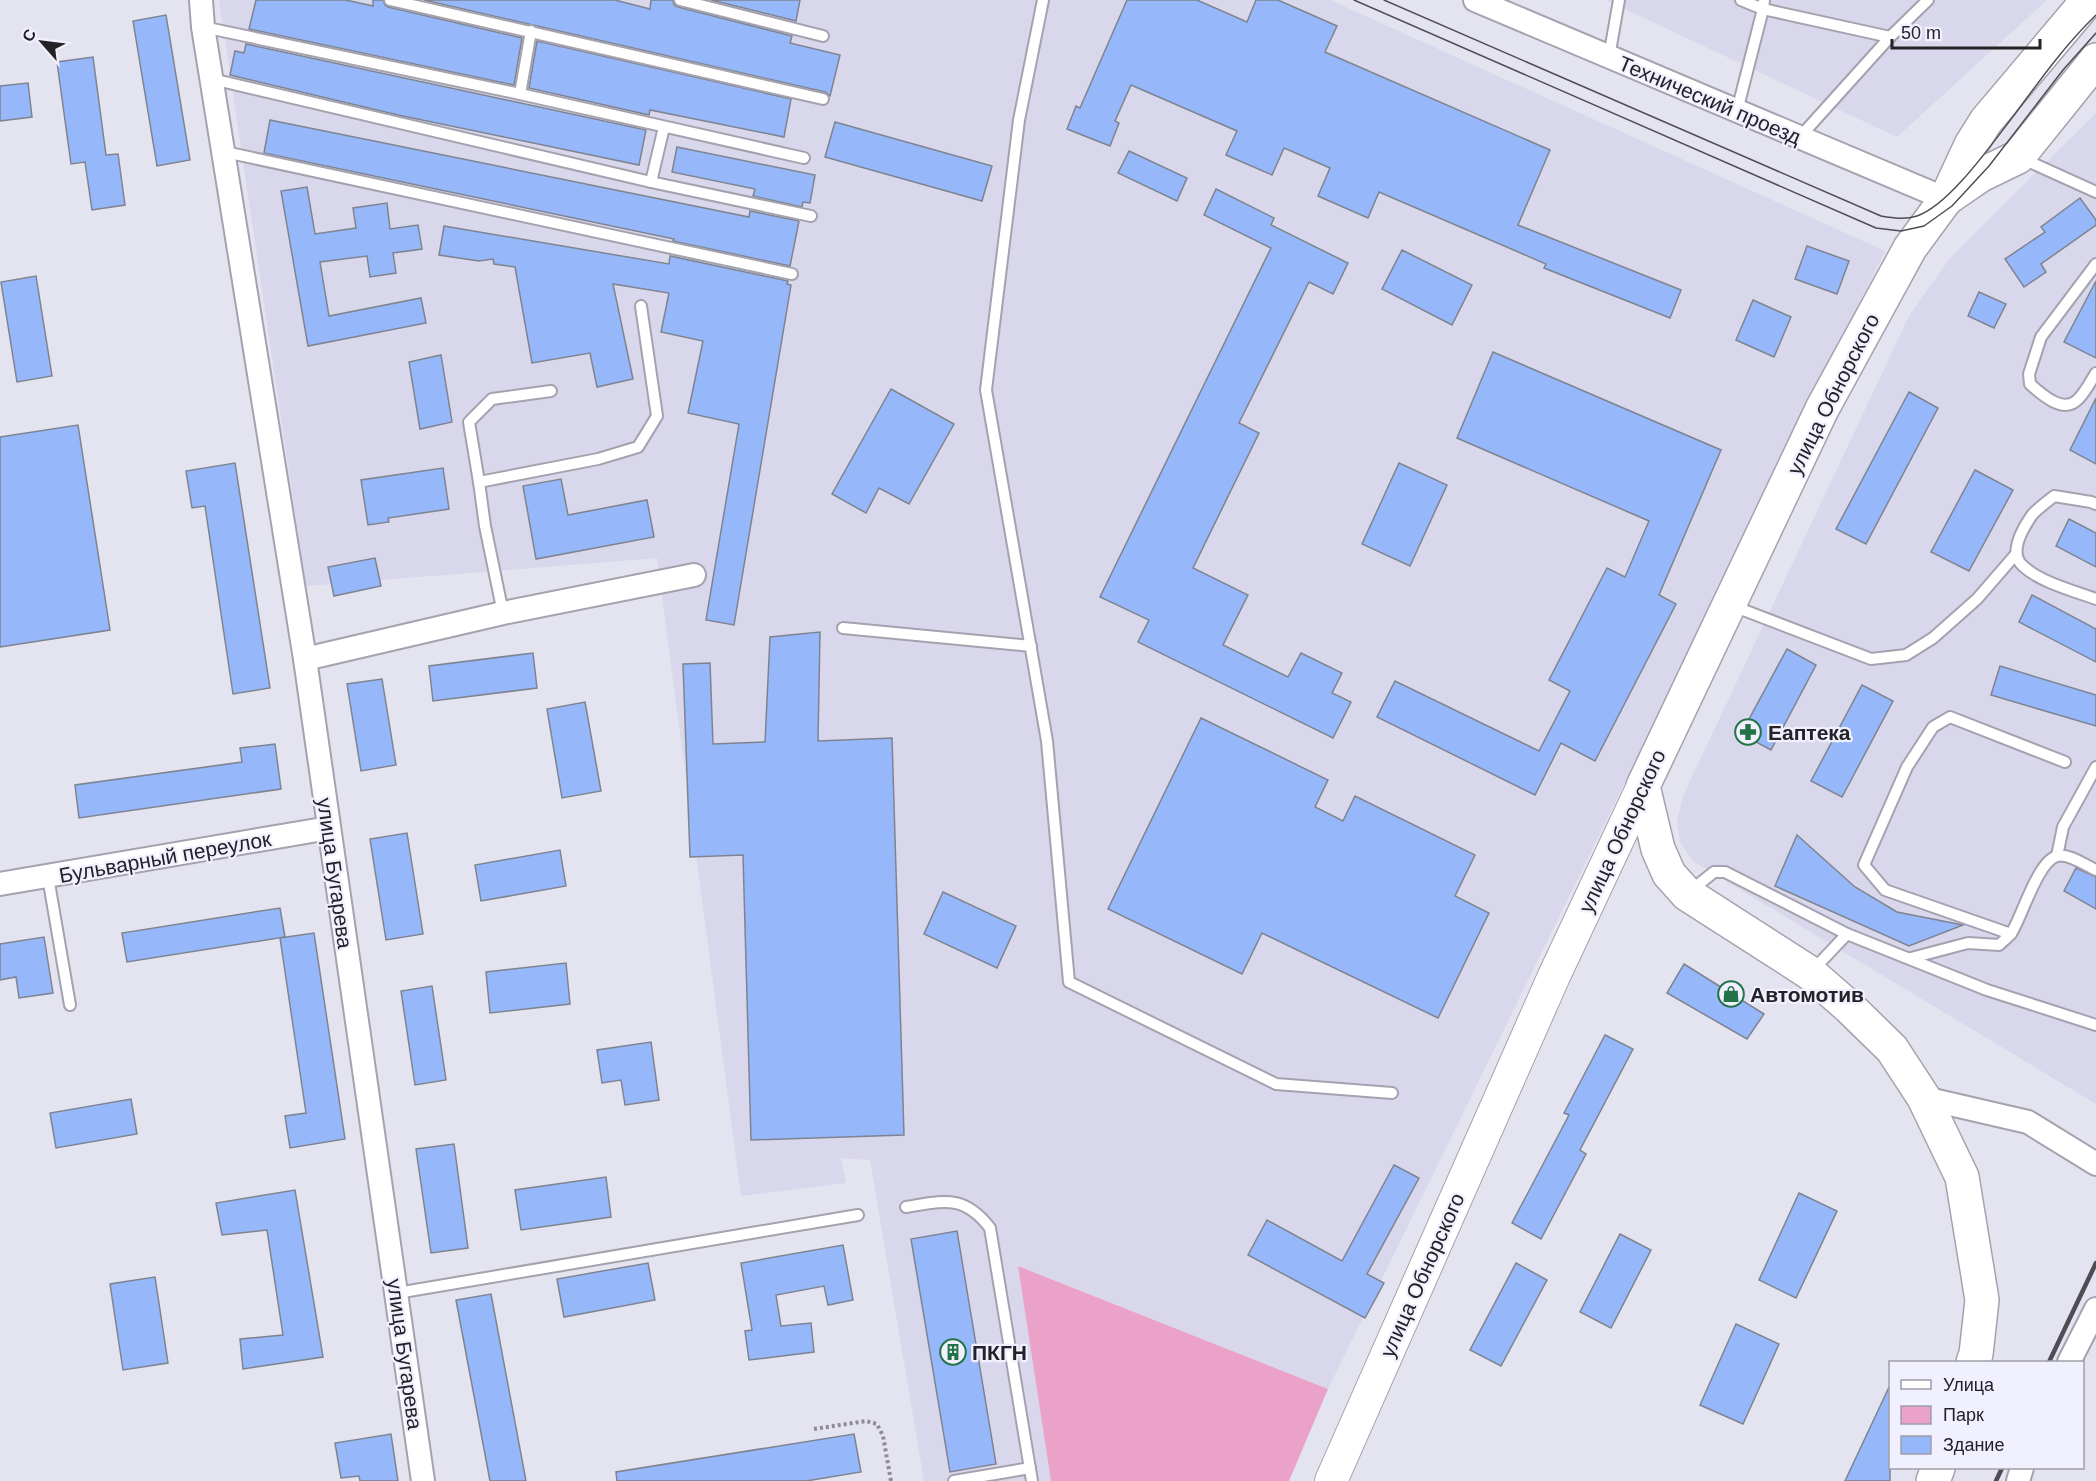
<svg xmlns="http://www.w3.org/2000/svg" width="2096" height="1481" font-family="Arial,sans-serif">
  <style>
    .built { fill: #d9d7eb }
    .green { fill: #eba2c8 }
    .building { fill: #96b7fa; stroke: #7e848f; stroke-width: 1.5 }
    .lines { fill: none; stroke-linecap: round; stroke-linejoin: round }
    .service-casing { stroke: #a4a2af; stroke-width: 14 }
    .minor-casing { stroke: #a4a2af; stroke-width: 26 }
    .secondary-casing { stroke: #a4a2af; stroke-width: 34 }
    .primary-casing { stroke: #a4a2af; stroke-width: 36 }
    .path { stroke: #8d8c95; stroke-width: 4; stroke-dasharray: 3 3; stroke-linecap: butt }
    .service { stroke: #fff; stroke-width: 10 }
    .minor { stroke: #fff; stroke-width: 22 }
    .secondary { stroke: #fff; stroke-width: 32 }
    .primary { stroke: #fff; stroke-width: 33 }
    .tram { stroke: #4e4d54; stroke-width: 1.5 }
    .rail { stroke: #4e4d54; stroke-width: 4.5 }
    .labels { text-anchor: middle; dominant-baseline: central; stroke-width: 4.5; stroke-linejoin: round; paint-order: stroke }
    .street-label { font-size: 21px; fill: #232227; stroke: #f1f0fe }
    .poi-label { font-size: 21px; font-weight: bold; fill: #232227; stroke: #f1f0fe; text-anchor: start }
  </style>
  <rect width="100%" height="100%" fill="#e4e3f0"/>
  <g class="built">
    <path d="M219 0H1330L1885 251 1328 1389 1019 1266 1051 1481H924L870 1160 841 1158 846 1183 741 1196 657 558 306 586Z"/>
    <path d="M1606 0H2047L1897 137Z"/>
    <path d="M2096 113V1104L1693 861 1680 842 1677 821 1683 796 1909 316 1950 258Z"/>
  </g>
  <path class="green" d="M1018 1266 1328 1389 1289 1481H1051Z"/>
  <g class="building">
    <path d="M256 0H346L373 6V0H383L385 5 388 7 522 38 514 85 249 29Z"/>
    <path d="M424 0H615L650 9 651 0H673L674 5 678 7 792 36 790 43 840 55 830 96 825 92Z"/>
    <path d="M711 0H800L796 21Z"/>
    <path d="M1127 0H1197L1247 22 1256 0H1278L1337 26 1325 52 1550 150 1518 225 1681 290 1670 318 1544 268 1546 264 1379 192 1368 218 1318 196 1330 168 1284 148 1272 175 1226 155 1237 131 1131 85 1115 121 1119 123 1110 146 1067 129 1076 106 1080 108Z"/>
    <path d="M166 15 190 160 157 166 133 21Z"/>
    <path d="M537 41 791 99 784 137 650 110 649 115 529 88Z"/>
    <path d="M246 44 646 130 639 165 398 115 230 75 235 51 244 53Z"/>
    <path d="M93 57 106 155 118 154 125 205 92 210 85 162 71 164 57 62Z"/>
    <path d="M28 83 32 117 0 121V86Z"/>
    <path d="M270 120 749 217 750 211 799 221 790 266 673 241 674 239 264 153Z"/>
    <path d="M835 122 992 166 982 201 825 157Z"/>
    <path d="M677 147 815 175 810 203 803 202 802 207 753 196 755 189 672 172Z"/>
    <path d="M1129 151 1187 178 1177 201 1118 173Z"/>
    <path d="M307 187 315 234 356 228 353 208 387 203 390 229 418 225 422 249 393 253 396 273 370 277 367 256 320 262 329 316 421 298 426 323 308 346 281 191Z"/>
    <path d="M1216 189 1274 218 1271 225 1348 263 1333 294 1309 282 1239 423 1259 433 1193 568 1248 595 1223 645 1288 677 1301 653 1342 673 1332 693 1351 702 1333 738 1138 642 1149 620 1100 597 1271 248 1204 215Z"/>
    <path d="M2080 198 2096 220V225L2041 264 2046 272 2024 287 2005 259 2045 232 2041 227Z"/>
    <path d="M444 226 669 264 670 256 788 281 787 284 791 285 734 625 706 620 739 424 688 413 703 341 661 332 669 293 613 284 633 379 597 387 590 353 532 363 515 267 494 264 493 259 479 261 439 255Z"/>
    <path d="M1807 246 1849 261 1837 294 1795 279Z"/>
    <path d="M1402 250 1472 285 1452 325 1382 289Z"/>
    <path d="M36 276 52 376 17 382 1 282Z"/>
    <path d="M2096 281V358L2064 342Z"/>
    <path d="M1979 292 2006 304 1994 328 1968 316Z"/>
    <path d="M1753 300 1791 317 1774 357 1736 340Z"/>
    <path d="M1493 352 1721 450 1659 595 1676 604 1595 761 1561 743 1535 795 1377 717 1395 681 1539 751 1570 691 1549 680 1607 568 1625 577 1649 521 1457 438Z"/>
    <path d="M441 355 452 422 420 429 409 362Z"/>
    <path d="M891 389 954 424 909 504 879 488 866 513 832 494Z"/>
    <path d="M1909 392 1938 408 1866 544 1836 529Z"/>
    <path d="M2096 398V464L2070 450Z"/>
    <path d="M78 425 110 630 0 647V437Z"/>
    <path d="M235 463 270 688 233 694 205 506 192 508 186 471Z"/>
    <path d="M1399 463 1447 485 1410 566 1362 544Z"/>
    <path d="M443 468 449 509 388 518 389 522 368 525 361 480Z"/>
    <path d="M1975 470 2013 490 1969 571 1931 552Z"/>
    <path d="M561 479 568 515 647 500 654 537 536 559 523 486Z"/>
    <path d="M2069 519 2096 533V567L2056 546Z"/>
    <path d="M375 558 381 586 334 596 328 567Z"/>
    <path d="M2032 595 2096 629V662L2019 622Z"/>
    <path d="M820 632 818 741 892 738 904 1135 751 1140 743 855 690 857 683 664 710 663 713 744 765 742 770 637Z"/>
    <path d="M1787 649 1816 665 1771 750 1741 734Z"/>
    <path d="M533 653 537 688 433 701 429 666Z"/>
    <path d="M2000 666 2096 695V726L1991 695Z"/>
    <path d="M382 679 396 765 361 771 347 684Z"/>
    <path d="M1862 685 1893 701 1842 797 1811 781Z"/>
    <path d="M585 702 601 791 562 798 547 709Z"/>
    <path d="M1201 718 1328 780 1315 807 1343 821 1355 796 1475 855 1455 896 1489 913 1438 1018 1262 933 1242 974 1108 909Z"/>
    <path d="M275 744 281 789 79 818 75 785 242 762 240 748Z"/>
    <path d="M407 833 423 934 386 940 370 839Z"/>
    <path d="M1797 835 1855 887 1897 912 1963 925 1909 946 1775 886Z"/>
    <path d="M560 850 566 886 481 901 475 865Z"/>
    <path d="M2076 868 2096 877V909L2064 891Z"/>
    <path d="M943 892 1016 926 997 968 924 934Z"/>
    <path d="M280 908 285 937 127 962 122 933Z"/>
    <path d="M314 933 345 1139 290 1148 285 1116 306 1113 280 938Z"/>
    <path d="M44 937 53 993 19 998 16 977 0 980V944Z"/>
    <path d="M566 963 570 1004 490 1013 486 972Z"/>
    <path d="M1684 964 1764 1014 1747 1039 1667 993Z"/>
    <path d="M432 986 446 1080 415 1085 401 991Z"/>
    <path d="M1605 1035 1633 1049 1580 1150 1586 1154 1541 1239 1512 1223 1569 1115 1564 1113Z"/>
    <path d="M651 1042 659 1100 625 1105 621 1080 602 1083 597 1050Z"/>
    <path d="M131 1099 137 1134 56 1148 50 1113Z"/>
    <path d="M454 1144 468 1248 431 1253 416 1149Z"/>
    <path d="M1394 1165 1419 1178 1367 1274 1384 1283 1365 1318 1248 1255 1267 1220 1342 1261Z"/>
    <path d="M606 1177 611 1217 521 1230 515 1190Z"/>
    <path d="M295 1190 323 1357 243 1369 240 1339 283 1335 267 1230 222 1235 216 1203Z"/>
    <path d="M1799 1193 1837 1211 1796 1298 1759 1280Z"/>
    <path d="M957 1231 996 1464 950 1472 911 1239Z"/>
    <path d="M1620 1234 1651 1250 1611 1328 1580 1312Z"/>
    <path d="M843 1245 853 1300 828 1305 824 1286 776 1295 781 1326 811 1323 814 1352 749 1360 745 1331 752 1330 741 1263Z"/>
    <path d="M648 1263 655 1300 564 1317 557 1279Z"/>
    <path d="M1516 1263 1547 1280 1501 1366 1470 1350Z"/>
    <path d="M155 1277 168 1363 123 1370 110 1284Z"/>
    <path d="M491 1294 526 1481H490L456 1300Z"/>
    <path d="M1736 1324 1779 1344 1743 1424 1700 1405Z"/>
    <path d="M1890 1385V1481H1845Z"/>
    <path d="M391 1434 398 1481H360L359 1476 341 1478 335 1443Z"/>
    <path d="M854 1434 861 1472 806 1481H617L616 1472Z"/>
  </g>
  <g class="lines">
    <g class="service-casing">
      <g id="service">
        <path d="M390 0 823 99"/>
        <path d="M680 0 823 36"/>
        <path d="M1043 0 1019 120 986 390 1047 741 1069 982 1276 1084 1392 1093"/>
        <path d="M1741 0 1763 9 1764 0"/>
        <path d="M203 27 520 94 804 158"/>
        <path d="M1609 57 1619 0"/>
        <path d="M212 79 651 182 811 216"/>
        <path d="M520 94 531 31"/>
        <path d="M1737 111 1763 9 1890 37"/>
        <path d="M1799 138 1890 37 1928 0"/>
        <path d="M225 152 792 274"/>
        <path d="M2021 158 2096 192"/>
        <path d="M651 182 664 127"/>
        <path d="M2096 264 2041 337 2029 374 2030 384C2041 394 2062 413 2076 401 2084 395 2090 382 2096 373"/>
        <path d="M479 482 469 422 492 399 551 391"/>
        <path d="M2096 504 2091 502 2054 496C2047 502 2038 508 2032 515 2023 528 2008 553 2023 566 2040 582 2074 591 2096 599"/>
        <path d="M1733 606 1871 659 1906 655 1933 638 1977 599 2016 554"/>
        <path d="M503 613 485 526 479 482 598 459 638 447 657 416 641 306"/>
        <path d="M843 628 1031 646"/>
        <path d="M2057 856 2063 827 2096 767"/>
        <path d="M48 877 70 1005"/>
        <path d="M1689 892 1714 872H1725L1847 934"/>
        <path d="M2011 934 1885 890 1864 865 1907 767 1933 727 1950 717 2065 762"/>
        <path d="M1911 958 1968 943 1999 945C2003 941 2009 937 2012 932 2022 916 2038 861 2057 856 2068 853 2085 865 2096 870"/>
        <path d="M1813 970 1847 934 1987 990 2096 1025"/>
        <path d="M906 1207C944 1201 964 1194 990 1228L1032 1481"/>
        <path d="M397 1293 858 1215"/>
        <path d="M954 1481 1030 1468"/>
      </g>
    </g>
    <g class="minor-casing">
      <g id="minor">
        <path d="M201 0 203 27 305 659"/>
        <path d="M1475 0 1946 199"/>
        <path d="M0 884 329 828"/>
        <path d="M1924 1098 2028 1122 2096 1164"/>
        <path d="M2069 1362 2096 1309"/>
        <path d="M423 1481 305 659 503 613 694 575"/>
        <path d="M2018 1481 2022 1468"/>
      </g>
    </g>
    <g class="secondary-casing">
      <path id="secondary" d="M1331 1481 1554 976 1643 786"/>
    </g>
    <g class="primary-casing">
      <g id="primary">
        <path d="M1946 199 1981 175 2018 157 2096 60"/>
        <path d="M1973 1362 1976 1354 1982 1300 1962 1177 1924 1098 1892 1049 1849 1007 1810 973 1687 894 1669 874 1658 849 1643 786 1822 409 1910 248 1946 199 1971 145 1986 121 2088 0"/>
        <path d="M1933 1481 1938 1468"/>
      </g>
    </g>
    <path class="path" d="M814 1429 866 1421 877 1424 883 1436 891 1481"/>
    <use href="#service" class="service"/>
    <use href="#minor" class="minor"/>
    <use href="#secondary" class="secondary"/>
    <use href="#primary" class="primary"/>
    <g class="tram">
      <path d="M1354 0 1876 228 1901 231 1924 226 1952 206 1989 166 2063 70 2096 33"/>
      <path d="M1384 0 1881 216C1893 218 1905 220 1917 216 1950 205 1993 142 2015 114 2040 80 2065 45 2096 15"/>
    </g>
    <g class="rail">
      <path d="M2049 1362 2096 1263"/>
      <path d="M1996 1481 2002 1468"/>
    </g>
  </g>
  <defs>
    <g id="pharmacy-ring" transform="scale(1.35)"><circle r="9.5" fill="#f1f0fe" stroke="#227446" stroke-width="1.5"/><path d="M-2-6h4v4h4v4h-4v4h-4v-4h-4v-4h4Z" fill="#227446"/></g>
    <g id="shop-ring" transform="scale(1.35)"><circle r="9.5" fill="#f1f0fe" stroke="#227446" stroke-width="1.5"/><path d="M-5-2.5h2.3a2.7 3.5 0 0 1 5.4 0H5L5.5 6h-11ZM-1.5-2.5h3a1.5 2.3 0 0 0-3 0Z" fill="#227446"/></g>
    <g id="building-ring" transform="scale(1.35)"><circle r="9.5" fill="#f1f0fe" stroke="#227446" stroke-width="1.5"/><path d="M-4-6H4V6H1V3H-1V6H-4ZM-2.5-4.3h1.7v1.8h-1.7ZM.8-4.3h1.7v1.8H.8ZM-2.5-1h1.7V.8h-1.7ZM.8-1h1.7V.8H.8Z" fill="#227446"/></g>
  </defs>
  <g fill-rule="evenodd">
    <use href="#pharmacy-ring" x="1748" y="732"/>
    <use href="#shop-ring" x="1731" y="994"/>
    <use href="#building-ring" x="953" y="1352"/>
  </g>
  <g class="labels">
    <g class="street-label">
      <text transform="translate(1710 100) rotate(23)">Технический проезд</text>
      <text transform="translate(1833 394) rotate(-63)">улица Обнорского</text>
      <text transform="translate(1622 831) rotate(-65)">улица Обнорского</text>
      <text transform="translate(165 857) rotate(-10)">Бульварный переулок</text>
      <text transform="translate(335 873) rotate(82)">улица Бугарева</text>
      <text transform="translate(1422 1275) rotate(-66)">улица Обнорского</text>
      <text transform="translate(405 1354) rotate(82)">улица Бугарева</text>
    </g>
    <g class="poi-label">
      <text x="1768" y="732">Еаптека</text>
      <text x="1750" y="994">Автомотив</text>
      <text x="972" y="1352">ПКГН</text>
    </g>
  </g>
  <rect x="1889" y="1361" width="195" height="108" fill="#f1f0fe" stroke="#9f9ea8" stroke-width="1.5"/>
  <rect x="1901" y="1380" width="30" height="9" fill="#ffffff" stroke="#9f9ea8" stroke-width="1.5"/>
  <text x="1943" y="1391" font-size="18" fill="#232227">Улица</text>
  <rect x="1901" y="1406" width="30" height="18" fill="#eba2c8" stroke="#9f9ea8" stroke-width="1.5"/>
  <text x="1943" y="1421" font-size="18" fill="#232227">Парк</text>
  <rect x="1901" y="1436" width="30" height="18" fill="#96b7fa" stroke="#9f9ea8" stroke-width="1.5"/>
  <text x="1943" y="1451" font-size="18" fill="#232227">Здание</text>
  <g transform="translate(42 42) rotate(298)" stroke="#f1f0fe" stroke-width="4.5" paint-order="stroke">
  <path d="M0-4.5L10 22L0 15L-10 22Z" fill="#232227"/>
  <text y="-9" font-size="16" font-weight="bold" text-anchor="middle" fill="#232227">С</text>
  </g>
  <path d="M1892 39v9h148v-9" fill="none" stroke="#232227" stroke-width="3"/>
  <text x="1901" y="39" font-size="18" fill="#232227" stroke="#f1f0fe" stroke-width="4.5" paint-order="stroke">50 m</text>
</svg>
